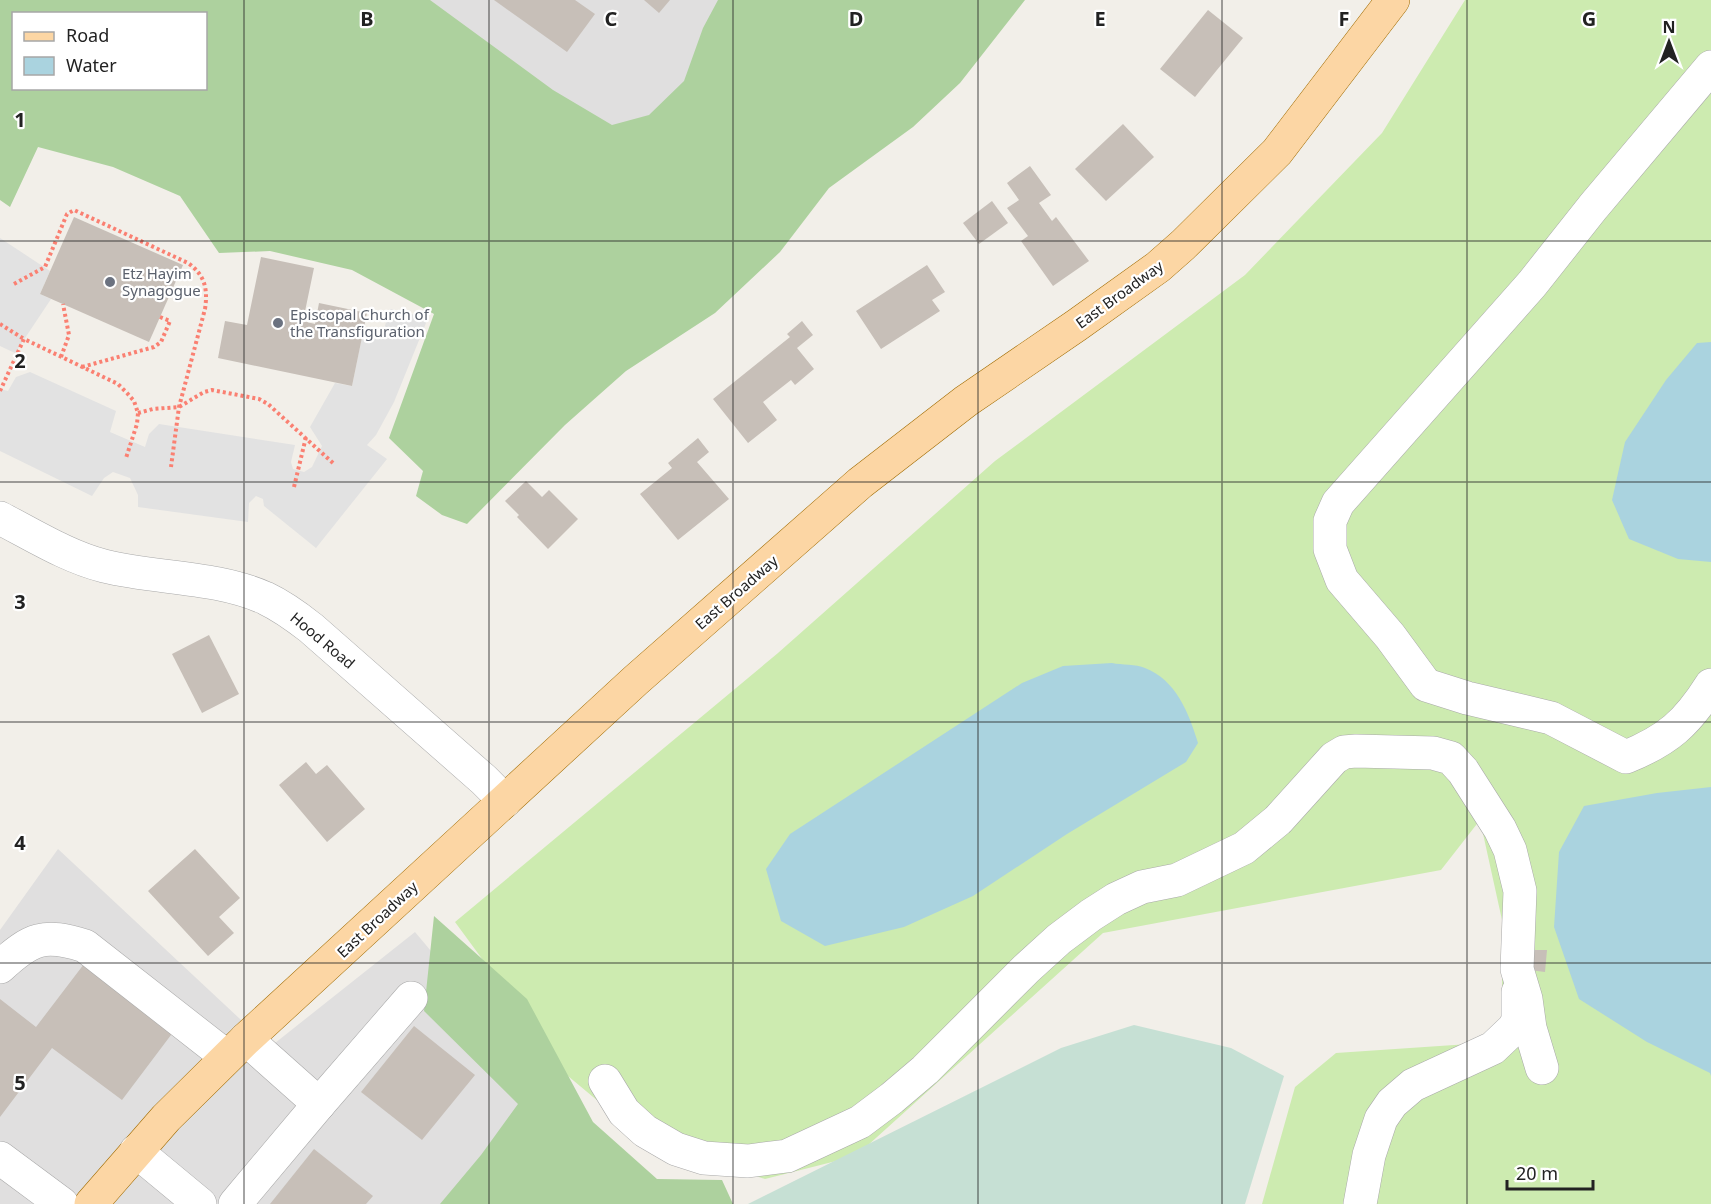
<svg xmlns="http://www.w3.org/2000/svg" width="1711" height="1204" font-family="'Noto Sans',sans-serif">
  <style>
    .residential { fill: #e0dfdf }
    .grass { fill: #cdebb0 }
    .forest { fill: #add19e; fill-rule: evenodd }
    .wetland { fill: #c6e0d4 }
    .parking { fill: #e2e2e2 }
    .water { fill: #aad3df }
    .building { fill: #c7bfb8 }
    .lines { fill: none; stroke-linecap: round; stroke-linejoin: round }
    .minor-casing { stroke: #a9a9a9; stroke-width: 34 }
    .major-casing { stroke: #a06b00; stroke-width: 34 }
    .path { stroke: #fa8072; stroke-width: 4; stroke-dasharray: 3 3; stroke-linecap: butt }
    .minor { stroke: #fff; stroke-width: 33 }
    .major { stroke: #fcd6a4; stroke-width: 33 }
    .grid { fill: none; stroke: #222; stroke-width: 1.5; stroke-opacity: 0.55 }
    .worship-dot { fill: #6b7280; stroke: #fff; stroke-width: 2 }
    .labels { text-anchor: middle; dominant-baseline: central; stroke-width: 4.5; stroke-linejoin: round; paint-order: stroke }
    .worship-label { font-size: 15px; fill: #5b616d; stroke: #fff; text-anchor: start }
    .street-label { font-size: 15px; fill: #222; stroke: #fff }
    .grid-label { font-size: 20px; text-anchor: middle; font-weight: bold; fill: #222; stroke: #fff; stroke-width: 4.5; stroke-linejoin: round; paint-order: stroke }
  </style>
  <rect width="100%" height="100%" fill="#f2efe9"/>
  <g class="residential">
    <path d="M425 0H810L654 186Z"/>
    <path d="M58 849 270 1047 415 932 548 1090 456 1204H0V930Z"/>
  </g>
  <path class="grass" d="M1465 0H1711V1204H1262L1295 1087 1336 1053 1469 1044 1502 1028V920L1480 820 1441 870 1103 933 856 1156 765 1179 641 1137 568 1076 455 922 778 653 995 461 1245 275 1382 133Z"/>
  <g class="forest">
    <path d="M0 0H430L553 90 612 125 649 115 684 81 703 28 718 0H1025L960 83 913 127 829 188 780 252 715 313 626 371 565 425 467 524 442 515 416 496 423 471 389 438 434 314 352 270 270 251 219 253 180 196 113 167 38 147 10 207 0 200ZM14 14H206V88H14Z"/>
    <path d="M434 916 527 999 593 1122 657 1179 722 1180 733 1204H440L481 1155 518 1104 424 1011Z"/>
  </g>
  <path class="wetland" d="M1134 1025 1231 1048 1284 1076 1245 1204H748L1061 1048Z"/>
  <g class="parking">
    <path d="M0 238 50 271 40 294 51 299 15 353 0 346Z"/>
    <path d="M390 309 428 318 394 402 376 435 367 445 387 459 316 548 264 506 263 499 256 496 249 503 248 522 138 507V495L130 478 113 472 104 478 92 496 0 451V389L8 391 16 377 30 372 116 411 110 432 145 447 149 434 159 424 295 445 291 462 293 469 304 472 312 467 322 446 310 427 335 383 352 386 364 327 384 329Z"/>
  </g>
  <g class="water">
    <path d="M1711 342V562L1678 559 1629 539 1612 500 1625 442 1666 380 1697 343Z"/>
    <path d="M1112 663C1122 665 1136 664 1145 668 1176 680 1189 713 1198 743L1186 762 1067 834 973 896 904 927 825 946 781 921 766 869 790 834 1022 683 1063 666Z"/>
    <path d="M1711 787V1076L1710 1073 1647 1042 1579 999 1554 927 1559 852 1584 806 1657 793Z"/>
  </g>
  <g class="building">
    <path d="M494 0H575L595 14 567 52Z"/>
    <path d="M644 0H670L659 13Z"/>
    <path d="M1208 10 1243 38 1195 97 1160 69Z"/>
    <path d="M1123 124 1154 157 1106 201 1075 169Z"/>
    <path d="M1030 166 1051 195 1039 203 1052 221 1056 217 1089 261 1053 286 1021 241 1028 236 1007 208 1019 200 1007 183Z"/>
    <path d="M992 201 1008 223 979 244 963 223Z"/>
    <path d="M74 217 183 265 149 342 40 294Z"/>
    <path d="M261 257 314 268 303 321 315 324 319 303 367 313 352 386 218 358 225 321 247 325Z"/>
    <path d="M927 265 945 292 932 300 940 311 881 349 856 311Z"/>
    <path d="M802 321 813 335 797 348 814 369 795 385 791 380 763 402 777 420 748 443 713 399 790 337 787 334Z"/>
    <path d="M698 438 709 452 697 462 729 499 678 540 640 494 672 468 668 463Z"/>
    <path d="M526 481 542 497 549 490 578 519 548 549 517 517 519 515 505 501Z"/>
    <path d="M209 635 239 694 202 713 172 654Z"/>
    <path d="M306 762 316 774 327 765 365 809 327 842 279 785Z"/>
    <path d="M195 849 240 898 219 917 234 933 208 956 148 891Z"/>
    <path d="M1530 950H1547L1545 972 1529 970Z"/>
    <path d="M84 964 174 1031 122 1100 52 1048 0 1117V999L36 1027Z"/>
    <path d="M414 1026 475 1075 422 1140 361 1092Z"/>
    <path d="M314 1149 373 1196 366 1204H270Z"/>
  </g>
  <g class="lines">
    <g class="minor-casing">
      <g id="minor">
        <path d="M1711 67 1593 207 1532 284 1338 503 1330 521V549L1342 580 1390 636 1426 685 1467 698 1551 718 1626 757C1668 740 1687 723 1711 685"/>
        <path d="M0 518C33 535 68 557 104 566 157 579 215 576 265 598 282 606 297 617 311 628L484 780 505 801"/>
        <path d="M0 967C31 938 44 933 85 946L227 1057"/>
        <path d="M605 1081 624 1112 645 1131 676 1149 704 1158 748 1161 787 1156 860 1122 892 1098 925 1070 1026 969 1059 939 1091 915 1116 899 1142 887 1177 880 1244 848 1278 820 1334 758 1344 752 1356 751 1433 753 1451 758 1463 771 1500 829 1510 850 1520 891 1517 969 1526 999 1530 1028 1542 1068"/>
        <path d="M319 1104 411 998"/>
        <path d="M136 1151 200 1204"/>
        <path d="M0 1158 62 1204"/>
        <path d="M235 1204 319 1104 246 1039"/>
        <path d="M1360 1204 1369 1155 1381 1119 1392 1103 1413 1085 1493 1048 1513 1029 1518 1021V992"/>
      </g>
    </g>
    <g class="major-casing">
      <path id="major" d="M91 1204 166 1118 246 1039 636 680 860 483 966 401 1077 325 1158 267 1183 245 1277 152 1393 0"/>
    </g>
    <g class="path">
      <path d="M14 284 45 267 67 214 74 210 188 263C205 275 208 289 205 309L179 407 171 467"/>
      <path d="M0 324 24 339"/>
      <path d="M61 357 69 335 63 304"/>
      <path d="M82 367 154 347 161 342 170 321 160 317"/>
      <path d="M0 391 24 339 118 384 127 393 134 401 138 413 137 424 126 458"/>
      <path d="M138 413 153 409 179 407 204 392 212 390 259 399 268 404 334 464"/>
      <path d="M294 487 306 437"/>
    </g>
    <use href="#minor" class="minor"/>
    <use href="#major" class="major"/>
  </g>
  <path class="grid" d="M244 0V1204M489 0V1204M733 0V1204M978 0V1204M1222 0V1204M1467 0V1204M0 241H1711M0 482H1711M0 722H1711M0 963H1711"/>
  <g class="worship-dot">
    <circle cx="110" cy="282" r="6"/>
    <circle cx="278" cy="323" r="6"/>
  </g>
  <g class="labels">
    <g class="worship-label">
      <text x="122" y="273">Etz Hayim<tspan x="122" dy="17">Synagogue</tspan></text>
      <text x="290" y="314">Episcopal Church of<tspan x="290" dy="17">the Transfiguration</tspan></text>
    </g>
    <g class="street-label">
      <text transform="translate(1119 294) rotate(-36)">East Broadway</text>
      <text transform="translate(736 592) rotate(-41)">East Broadway</text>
      <text transform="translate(323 640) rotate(40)">Hood Road</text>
      <text transform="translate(377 919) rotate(-43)">East Broadway</text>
    </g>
  </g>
  <g class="grid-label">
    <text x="367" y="26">B</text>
    <text x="611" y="26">C</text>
    <text x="856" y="26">D</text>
    <text x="1100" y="26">E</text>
    <text x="1344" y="26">F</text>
    <text x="1589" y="26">G</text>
    <text x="20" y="127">1</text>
    <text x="20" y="368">2</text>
    <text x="20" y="609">3</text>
    <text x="20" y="850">4</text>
    <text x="20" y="1090">5</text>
  </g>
  <rect x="12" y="12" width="195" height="78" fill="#ffffff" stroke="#a7a7a7" stroke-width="1.5"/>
  <rect x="24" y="32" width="30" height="9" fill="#fcd6a4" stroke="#a7a7a7" stroke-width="1.5"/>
  <text x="66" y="42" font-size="18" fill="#222222">Road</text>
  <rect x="24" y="57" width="30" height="18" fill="#aad3df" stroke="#a7a7a7" stroke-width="1.5"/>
  <text x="66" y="72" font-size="18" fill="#222222">Water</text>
  <g transform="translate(1669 42)" stroke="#ffffff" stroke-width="4.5" paint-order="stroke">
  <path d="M0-4.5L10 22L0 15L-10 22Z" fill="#222222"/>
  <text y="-9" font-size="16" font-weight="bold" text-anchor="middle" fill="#222222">N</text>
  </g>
  <path d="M1507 1180v9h86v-9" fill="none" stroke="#222222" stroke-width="3"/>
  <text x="1516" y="1180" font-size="18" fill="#222222" stroke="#ffffff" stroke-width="4.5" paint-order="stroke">20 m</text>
</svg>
